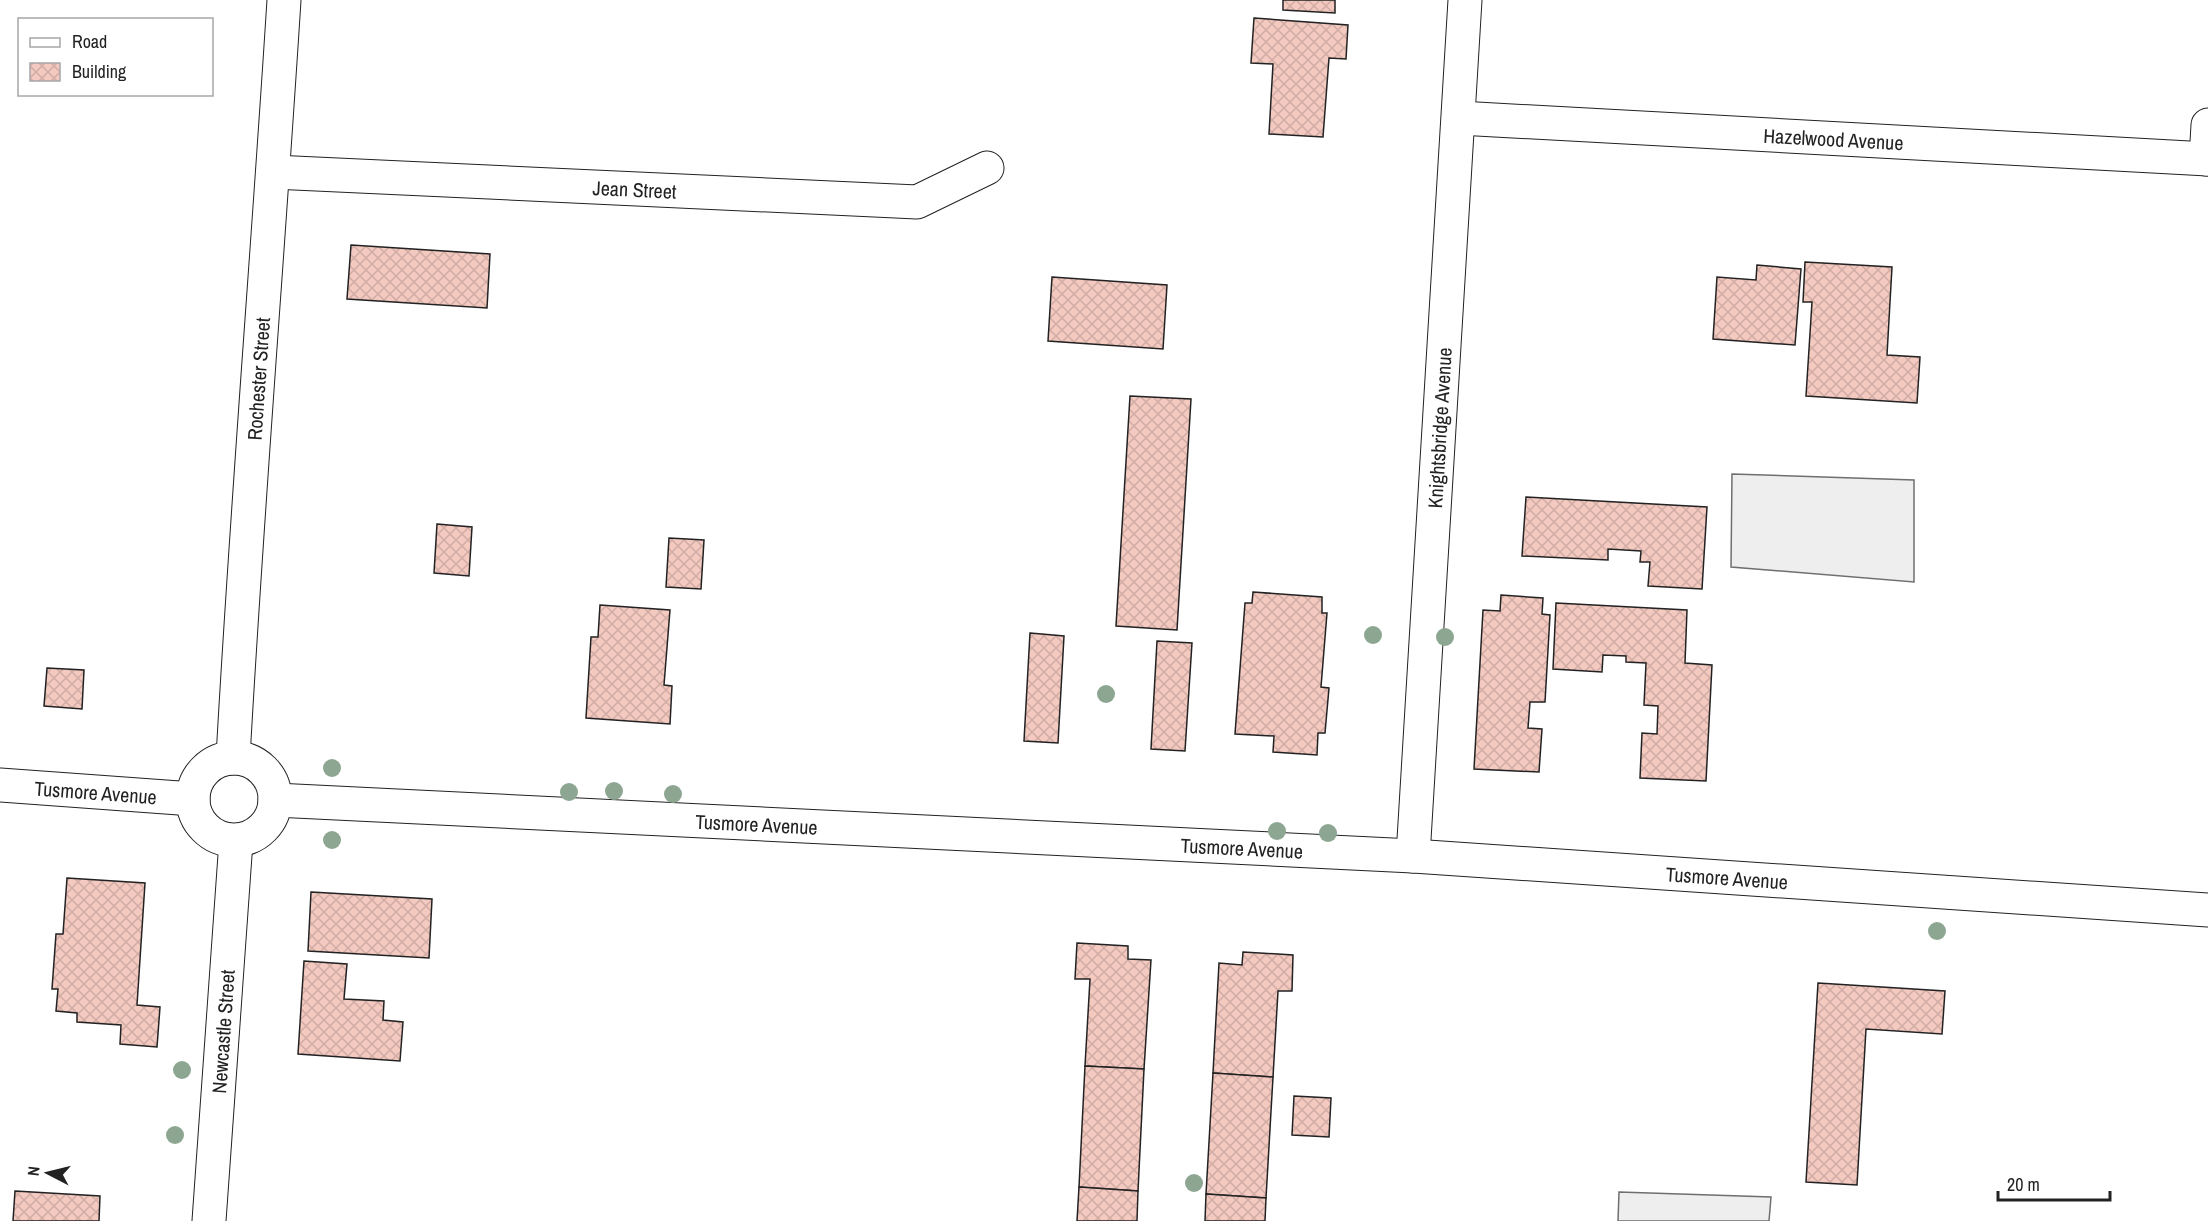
<svg xmlns="http://www.w3.org/2000/svg" width="2208" height="1221" font-family="'Archivo Narrow',sans-serif">
  <style>
    .pitch { fill: #eee; stroke: #6f6f6f; stroke-width: 1.5 }
    .building { fill: url(#building-cross-hatch); stroke: #222; stroke-width: 1.5 }
    .lines { fill: none; stroke-linecap: round; stroke-linejoin: round }
    .minor-casing { stroke: #222; stroke-width: 35 }
    .minor { stroke: #fff; stroke-width: 33 }
    .tree { fill: #8da692 }
    .labels { text-anchor: middle; dominant-baseline: central; stroke-width: 4.5; stroke-linejoin: round; paint-order: stroke }
    .street-label { font-size: 20px; fill: #222; stroke: #fff }
  </style>
  <defs>
    <pattern id="building-cross-hatch" width="8" height="8" patternUnits="userSpaceOnUse" patternTransform="scale(1.5)"><rect width="8" height="8" fill="#f3c9c0"/><path d="M0 0l8 8M0 8l8-8" fill="none" stroke="#d0aca5"/></pattern>
  </defs>
  <rect width="100%" height="100%" fill="#fff"/>
  <g class="pitch">
    <path d="M1732 474 1914 480V582L1731 567Z"/>
    <path d="M1619 1192 1771 1197 1769 1221H1618Z"/>
  </g>
  <g class="building">
    <path d="M1283 0H1335V13L1283 10Z"/>
    <path d="M1254 18 1348 25 1346 59 1329 58 1323 137 1269 134 1273 64 1251 63Z"/>
    <path d="M351 245 490 254 487 308 347 299Z"/>
    <path d="M1805 262 1892 267 1887 355 1920 357 1917 403 1806 396 1812 302H1803Z"/>
    <path d="M1757 265 1801 269 1795 345 1713 339 1717 277 1756 280Z"/>
    <path d="M1052 277 1167 285 1163 349 1048 341Z"/>
    <path d="M1130 396 1191 399 1177 630 1116 626Z"/>
    <path d="M1526 497 1707 507 1702 589 1648 586 1650 562H1640L1641 551 1608 549V560L1522 556Z"/>
    <path d="M437 524 472 527 469 576 434 573Z"/>
    <path d="M669 538 704 540 701 589 666 587Z"/>
    <path d="M1253 592 1322 597V613H1327L1321 687 1329 688 1325 733H1318L1317 755 1273 752 1274 736 1235 734 1245 603H1252Z"/>
    <path d="M1501 595 1543 598 1542 614 1550 615 1545 702H1530L1528 728 1542 729 1539 772 1474 769 1483 610 1500 611Z"/>
    <path d="M1556 603 1687 610 1685 663 1712 665 1706 781 1640 778 1642 733 1657 734 1658 706 1644 705 1646 663 1626 662V656L1603 655 1602 672 1553 669Z"/>
    <path d="M600 605 670 610 664 685 672 686 670 724 586 718 591 637H598Z"/>
    <path d="M1030 633 1064 636 1058 743 1024 741Z"/>
    <path d="M1157 641 1192 643 1185 751 1151 749Z"/>
    <path d="M47 668 84 670 82 709 44 706Z"/>
    <path d="M67 878 145 883 137 1005 160 1007 157 1047 120 1044 121 1025 77 1022V1013L56 1011 58 989H52L56 934H63Z"/>
    <path d="M311 892 432 899 429 958 308 951Z"/>
    <path d="M1077 943 1128 946V959L1151 960 1144 1069 1085 1066 1090 979H1075Z"/>
    <path d="M1243 952 1293 955 1292 991H1278L1273 1077 1213 1073 1219 963 1242 965Z"/>
    <path d="M304 961 347 964 344 999 384 1001 383 1020 403 1022 400 1061 298 1054Z"/>
    <path d="M1818 983 1945 991 1942 1034 1866 1029 1857 1185 1806 1182Z"/>
    <path d="M1085 1066 1144 1069 1138 1191 1079 1187Z"/>
    <path d="M1213 1073 1273 1077 1266 1198 1206 1194Z"/>
    <path d="M1294 1096 1331 1098 1329 1137 1292 1135Z"/>
    <path d="M1079 1187 1138 1191 1137 1221H1077Z"/>
    <path d="M15 1191 100 1196 99 1221H13Z"/>
    <path d="M1206 1194 1266 1198 1265 1221H1205Z"/>
  </g>
  <g class="lines">
    <g class="minor-casing">
      <g id="minor">
        <path id="s1" d="M1459 118 2208 159"/>
        <path d="M2206 159 2208 125"/>
        <path id="s2" d="M273 172 917 202 987 168"/>
        <circle cx="234" cy="799" r="41"/>
        <path id="s3" d="M233 758C247 505 268 253 284 0"/>
        <path id="s4" d="M0 785 193 799"/>
        <path id="s5" d="M275 800 1413 856 2208 910"/>
        <path id="s6" d="M1413 856 1465 0"/>
        <path id="s7" d="M209 1221 236 841"/>
      </g>
    </g>
    <use href="#minor" class="minor"/>
  </g>
  <g class="tree">
    <circle cx="1373" cy="635" r="9"/>
    <circle cx="1445" cy="637" r="9"/>
    <circle cx="1106" cy="694" r="9"/>
    <circle cx="332" cy="768" r="9"/>
    <circle cx="614" cy="791" r="9"/>
    <circle cx="569" cy="792" r="9"/>
    <circle cx="673" cy="794" r="9"/>
    <circle cx="1277" cy="831" r="9"/>
    <circle cx="1328" cy="833" r="9"/>
    <circle cx="332" cy="840" r="9"/>
    <circle cx="1937" cy="931" r="9"/>
    <circle cx="182" cy="1070" r="9"/>
    <circle cx="175" cy="1135" r="9"/>
    <circle cx="1194" cy="1183" r="9"/>
  </g>
  <g class="labels">
    <g class="street-label">
      <text stroke="none"><textPath href="#s1" startOffset="375">Hazelwood Avenue</textPath></text>
      <text stroke="none"><textPath href="#s2" startOffset="362">Jean Street</textPath></text>
      <text stroke="none"><textPath href="#s3" startOffset="380">Rochester Street</textPath></text>
      <text stroke="none"><textPath href="#s6" startOffset="429">Knightsbridge Avenue</textPath></text>
      <text stroke="none"><textPath href="#s4" startOffset="96">Tusmore Avenue</textPath></text>
      <text stroke="none"><textPath href="#s5" startOffset="482">Tusmore Avenue</textPath></text>
      <text stroke="none"><textPath href="#s5" startOffset="968">Tusmore Avenue</textPath></text>
      <text stroke="none"><textPath href="#s5" startOffset="1454">Tusmore Avenue</textPath></text>
      <text stroke="none"><textPath href="#s7" startOffset="190">Newcastle Street</textPath></text>
    </g>
  </g>
  <rect x="18" y="18" width="195" height="78" fill="#ffffff" stroke="#a7a7a7" stroke-width="1.5"/>
  <rect x="30" y="38" width="30" height="9" fill="#ffffff" stroke="#a7a7a7" stroke-width="1.5"/>
  <text x="72" y="48" font-size="18" fill="#222222">Road</text>
  <rect x="30" y="63" width="30" height="18" fill="url(#building-cross-hatch)" stroke="#a7a7a7" stroke-width="1.5"/>
  <text x="72" y="78" font-size="18" fill="#222222">Building</text>
  <g transform="translate(48 1173) rotate(277)" stroke="#ffffff" stroke-width="4.5" paint-order="stroke">
  <path d="M0-4.5L10 22L0 15L-10 22Z" fill="#222222"/>
  <text y="-9" font-size="16" font-weight="bold" text-anchor="middle" fill="#222222">N</text>
  </g>
  <path d="M1998 1191v9h112v-9" fill="none" stroke="#222222" stroke-width="3"/>
  <text x="2007" y="1191" font-size="18" fill="#222222" stroke="#ffffff" stroke-width="4.5" paint-order="stroke">20 m</text>
</svg>
